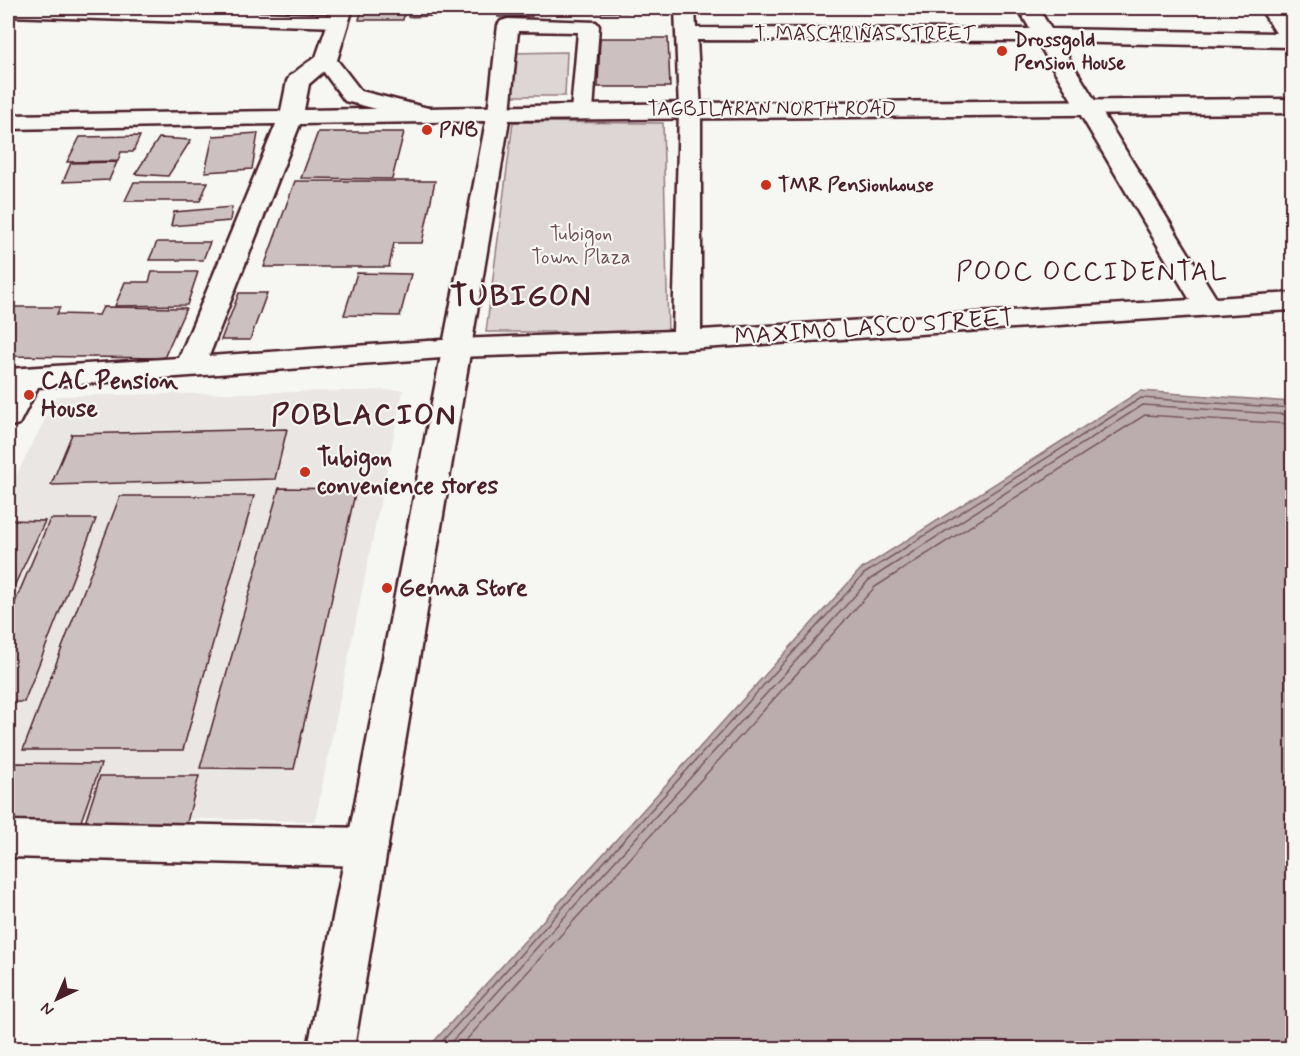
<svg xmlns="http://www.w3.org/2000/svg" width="1300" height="1056" font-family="Mynerve,sans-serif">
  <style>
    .built { fill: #e9e6e3 }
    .green { fill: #ddd6d5; stroke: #947a80; stroke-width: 1.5 }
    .water { fill: #bbadae; stroke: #8e747a; stroke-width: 1.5 }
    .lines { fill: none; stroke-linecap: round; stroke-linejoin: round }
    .shore { stroke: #77585f; stroke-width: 1.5 }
    .building { fill: #ccc1c0; stroke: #4a1f2b; stroke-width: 1.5 }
    .minor-casing { stroke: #4a1f2b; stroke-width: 5 }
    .major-casing { stroke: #4a1f2b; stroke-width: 5 }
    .minor { fill: #f6f6f2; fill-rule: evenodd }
    .major { fill: #f6f6f2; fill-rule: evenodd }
    .poi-dot { fill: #c8321e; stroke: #f6f6f2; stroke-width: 2 }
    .labels { text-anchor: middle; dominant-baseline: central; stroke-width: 4.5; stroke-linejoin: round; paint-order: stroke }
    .far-street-label { font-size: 20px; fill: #4a1f2b; stroke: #f6f6f2 }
    .far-poi-label { font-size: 20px; font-weight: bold; fill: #4a1f2b; stroke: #f6f6f2; text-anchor: start }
    .far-park-label { font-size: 20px; fill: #6f4d56; stroke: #f6f6f2 }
    .street-label { font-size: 24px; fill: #4a1f2b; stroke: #f6f6f2 }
    .poi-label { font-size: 24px; font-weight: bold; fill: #4a1f2b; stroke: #f6f6f2; text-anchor: start }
    .quarter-label { font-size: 27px; letter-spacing: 1.5px; fill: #4a1f2b; stroke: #f6f6f2 }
    .district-label { font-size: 30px; font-weight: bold; letter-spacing: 1.5px; fill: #4a1f2b; stroke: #f6f6f2 }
  </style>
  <rect width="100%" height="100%" fill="#f6f6f2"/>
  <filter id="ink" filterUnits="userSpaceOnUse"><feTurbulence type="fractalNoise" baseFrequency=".0167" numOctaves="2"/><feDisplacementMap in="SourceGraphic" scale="12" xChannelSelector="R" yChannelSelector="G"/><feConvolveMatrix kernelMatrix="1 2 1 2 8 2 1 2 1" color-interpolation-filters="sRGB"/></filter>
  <g filter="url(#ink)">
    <path class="built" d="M403 390 315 821 8 815V491L57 396Z"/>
    <g class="green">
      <path d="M567 52 565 96H506L510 53Z"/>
      <path d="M513 122 663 123 668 332H486Z"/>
    </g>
    <path class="water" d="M1140 391 1292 402V1048H428L860 570Z"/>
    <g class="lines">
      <g class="shore">
        <path d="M436 1048 864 574 1141 398 1292 408"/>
        <path d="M446 1048 869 580 1143 405 1292 415"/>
        <path d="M459 1048 875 587 1145 415 1292 424"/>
      </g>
    </g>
    <g class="building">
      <path d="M362 8H405L403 20H359Z"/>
      <path d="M410 8H432L431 16 408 17Z"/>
      <path d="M439 8H465L463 16H437Z"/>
      <path d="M498 8H532V16L498 17Z"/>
      <path d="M546 8H627V12L546 13Z"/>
      <path d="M600 38H668L670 87H598Z"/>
      <path d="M318 132H404L392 179 301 178Z"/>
      <path d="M258 133 252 169 205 172 213 136Z"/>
      <path d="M140 136 133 152H121L118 161 67 162 80 137Z"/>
      <path d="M159 138 191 140 168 176 135 174Z"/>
      <path d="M117 162 109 180 63 182 71 163Z"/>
      <path d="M295 181H435L422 243H394L389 267H264Z"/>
      <path d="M134 182H208L200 201H125Z"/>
      <path d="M232 207 230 221 171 226 174 212Z"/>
      <path d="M157 242H210L203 260H149Z"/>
      <path d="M152 272H198L187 305 115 306 125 282H149Z"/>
      <path d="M357 273 411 274 400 316 344 315Z"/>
      <path d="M239 293H267L250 340H221Z"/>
      <path d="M8 307H60L57 314 99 315 103 307 186 308 164 358 8 356Z"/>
      <path d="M287 429 275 479 51 485 72 434Z"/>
      <path d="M279 488 356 489 294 769 200 768Z"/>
      <path d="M120 496H254L183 750H23Z"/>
      <path d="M50 519H96L24 702H8V619Z"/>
      <path d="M8 520 45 521 8 599Z"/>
      <path d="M17 763 101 764 80 824H8V787Z"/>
      <path d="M100 776H199L186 826H84Z"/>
    </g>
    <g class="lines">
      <g class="minor-casing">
        <g id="minor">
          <path d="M8 8H118L338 15 345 17 348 21 345 25 338 27 8 16Z"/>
          <path d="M675 8H695L696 28 1030 29 1018 8H1038L1051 29 1276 33 1260 8H1280L1292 26V47L1059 42 1216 298 1292 293V310L687 349 456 357 38 387 19 424 8 427V369L179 358 276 124 8 129V115L281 111 287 81 290 76C303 67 317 51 334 55L337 60 309 84 304 110 428 108 436 110 440 115 436 120 428 122 300 124 209 356 456 339 673 331 679 110ZM697 40 1037 41 1190 300 701 330V110Z"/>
          <path d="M508 19 596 22 599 26 593 111 590 116 582 118 574 116 571 111 578 32 518 31 510 112 507 117 499 119 491 117 488 112 498 25 501 21Z"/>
          <path d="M8 821 368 828 382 834 388 847 382 860 368 866 8 857Z"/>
        </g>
      </g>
      <g class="major-casing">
        <path id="major" d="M333 8H353L337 60 361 91 428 108 690 103 1292 99V113L509 120 354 1048H308L486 121 428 122 345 101 315 60Z"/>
      </g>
      <use href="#minor" class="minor"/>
      <use href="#major" class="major"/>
    </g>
  </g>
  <g class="poi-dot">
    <circle cx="1002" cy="51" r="6"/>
    <circle cx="427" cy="130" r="6"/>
    <circle cx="766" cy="185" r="6"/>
    <circle cx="29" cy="395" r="6"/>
    <circle cx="305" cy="472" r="6"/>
    <circle cx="387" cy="588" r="6"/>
  </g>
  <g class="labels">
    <g class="far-street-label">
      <text x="865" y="34">T. MASCARIÑAS STREET</text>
      <text x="772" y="109">TAGBILARAN NORTH ROAD</text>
    </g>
    <g class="far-poi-label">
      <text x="1014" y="40">Drossgold<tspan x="1014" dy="23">Pension House</tspan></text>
      <text x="439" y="130">PNB</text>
      <text x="778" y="185">TMR Pensionhouse</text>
    </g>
    <g class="far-park-label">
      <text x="581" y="234">Tubigon<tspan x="581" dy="23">Town Plaza</tspan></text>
    </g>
    <g class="street-label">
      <text transform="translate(874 328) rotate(-4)">MAXIMO LASCO STREET</text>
    </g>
    <g class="poi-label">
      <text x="41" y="381">CAC Pension<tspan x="41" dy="28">House</tspan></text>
      <text x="317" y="458">Tubigon<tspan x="317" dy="28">convenience stores</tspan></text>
      <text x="399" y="588">Genna Store</text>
    </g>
    <g class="quarter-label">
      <text x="1092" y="272">POOC OCCIDENTAL</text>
    </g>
    <g class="district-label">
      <text x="521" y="296">TUBIGON</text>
      <text x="364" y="415">POBLACION</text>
    </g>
  </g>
  <rect width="1300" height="1056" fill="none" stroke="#f6f6f2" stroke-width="30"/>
  <rect x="15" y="15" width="1270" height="1026" fill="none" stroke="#4a1f2b" stroke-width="2" filter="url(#ink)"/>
  <g transform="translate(57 999) rotate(224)" stroke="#f6f6f2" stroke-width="4.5" paint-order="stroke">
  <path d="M0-4.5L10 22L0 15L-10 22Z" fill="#4a1f2b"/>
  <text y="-9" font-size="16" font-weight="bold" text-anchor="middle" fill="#4a1f2b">N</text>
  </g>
</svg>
